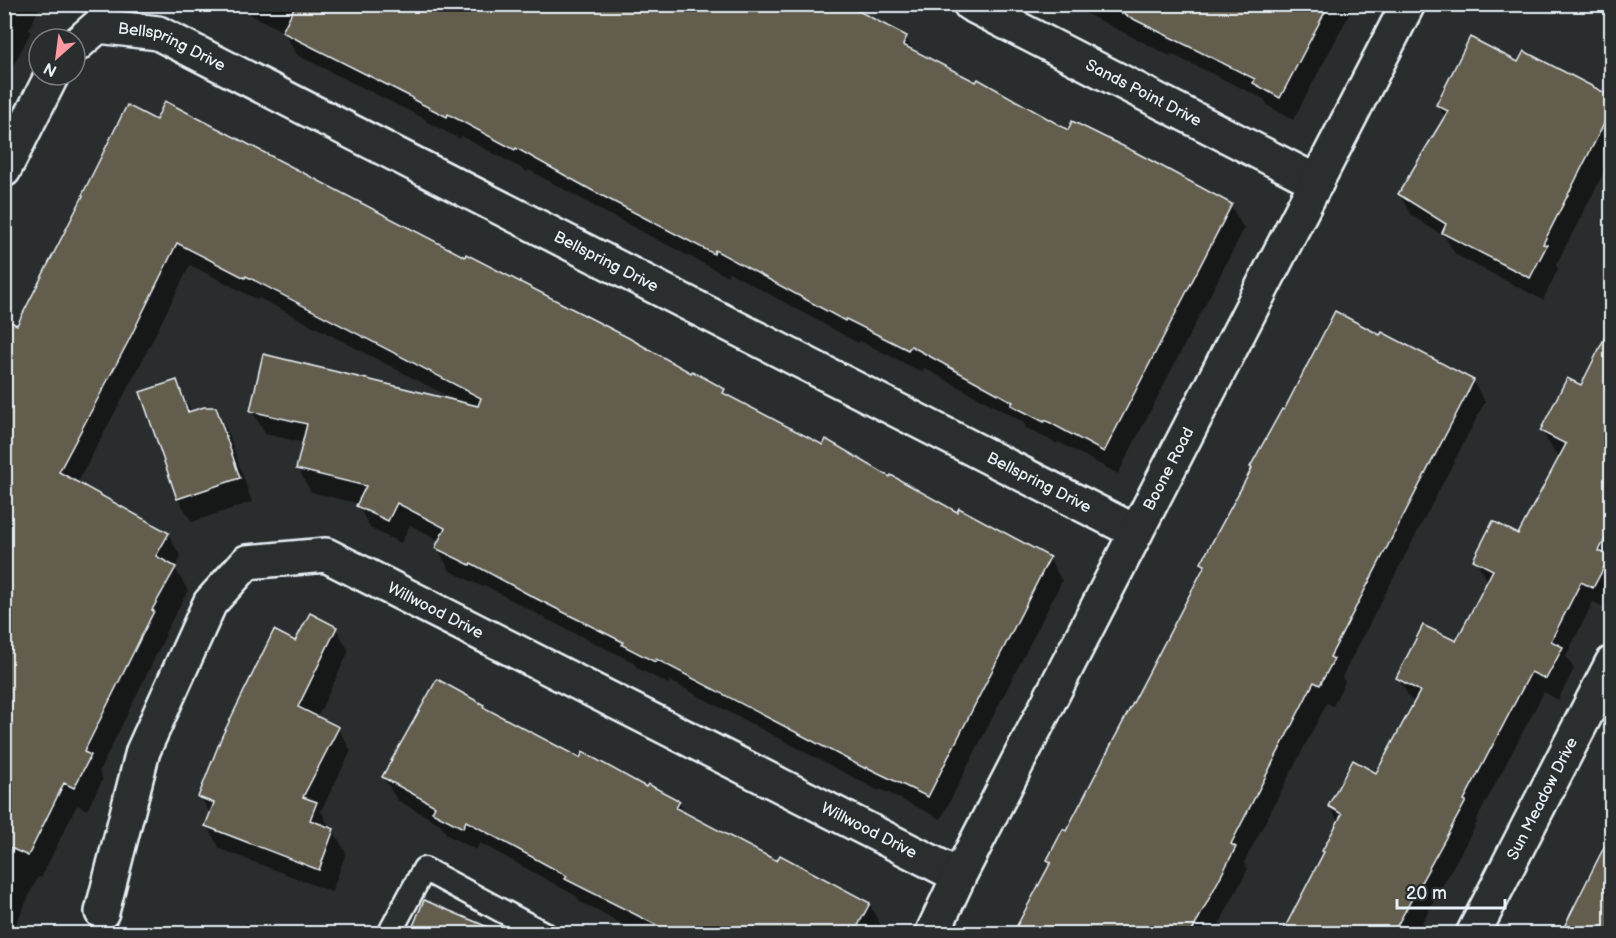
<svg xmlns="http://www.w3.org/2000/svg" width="1616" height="938" font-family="'Balsamiq Sans',sans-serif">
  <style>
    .shadow { fill: #0007 }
    .building { fill: #645d4d; stroke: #e8f1f8; stroke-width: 1.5 }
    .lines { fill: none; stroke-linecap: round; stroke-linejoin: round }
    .lane-casing { stroke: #e8f1f8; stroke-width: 27 }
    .street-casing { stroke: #e8f1f8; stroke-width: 38 }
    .secondary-casing { stroke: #e8f1f8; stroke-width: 38 }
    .lane { stroke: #2a2d2e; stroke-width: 22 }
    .street { stroke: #2a2d2e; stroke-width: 33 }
    .secondary { stroke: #2a2d2e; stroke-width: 33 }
    .labels { text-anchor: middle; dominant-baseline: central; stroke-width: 4.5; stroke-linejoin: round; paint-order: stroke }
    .street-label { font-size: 16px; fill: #e8f1f8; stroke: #2a2d2e }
  </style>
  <rect width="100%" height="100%" fill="#2a2d2e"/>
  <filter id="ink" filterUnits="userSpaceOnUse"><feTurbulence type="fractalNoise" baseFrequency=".0167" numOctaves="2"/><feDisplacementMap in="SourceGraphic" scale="12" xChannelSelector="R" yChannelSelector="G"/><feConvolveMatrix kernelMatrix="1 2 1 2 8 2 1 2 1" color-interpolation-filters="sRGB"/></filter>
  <g filter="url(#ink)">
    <g class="shadow">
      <path d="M4 4H41L29 29 31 32 4 83Z"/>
      <path d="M230 4H840L906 38 914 52 1069 132 1231 206 1244 229 1118 474 1058 442 1057 444 1026 428 1023 422 924 368 922 372 860 341 858 343 729 272 727 276 608 214 529 170 528 172 461 136 460 139 427 122 425 119 297 55 284 32Z"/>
      <path d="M1067 4H1355L1293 120 1268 106 1264 99 1171 54 1170 56Z"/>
      <path d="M1525 53 1612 98V157L1556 265 1558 269 1543 300 1456 255 1445 237 1412 216 1399 194 1445 118 1438 105 1519 64Z"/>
      <path d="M4 98 8 105 4 111Z"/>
      <path d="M85 197 691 375 724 390 728 398 823 447 1049 558 1062 581 941 819 880 789 879 791 670 681 668 684 637 668 633 662 550 621 484 585 483 587 450 571 437 548 440 541 410 525 401 543 371 529 358 506 359 504 311 492 298 469 304 443 265 434 252 411 457 401 259 298 258 300 190 265 140 365 77 484 168 534 181 557 175 568 188 591 165 633 166 635 99 772 103 779 87 810 77 805 41 878 38 877 11 934H4V320L18 327Z"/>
      <path d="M1612 328V597L1606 608 1593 602 1566 656 1574 669 1558 700 1544 692 1476 821 1477 823 1416 934H1284L1339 823 1329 806 1376 775 1416 702 1410 699 1398 678 1457 643 1488 581 1475 560 1519 536 1561 456 1554 452 1542 431 1581 387Z"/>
      <path d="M1381 337 1473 381 1485 402 1342 677 1345 682 1333 706 1327 703 1244 863 1248 869 1214 934H1014L1051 864 1049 860 1067 833 1205 568 1203 563 1284 412Z"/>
      <path d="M176 382 192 412 215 408 228 432 252 502 192 522 178 499 142 393Z"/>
      <path d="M336 628 349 651 317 718 338 728 351 751 321 811 329 826V829L333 830 346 853 332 892 220 849 207 826 211 815 200 797 296 643Z"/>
      <path d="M483 706 485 710 581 760 679 802 687 816 778 863 869 904 882 927 878 934H641L580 902 576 896 480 843 476 850 447 835 440 824 397 800 383 777Z"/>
      <path d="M1612 826V934H1563L1601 857 1599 852Z"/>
      <path d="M425 902 485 928 489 934H412Z"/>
      <path d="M246 923 267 934H241Z"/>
    </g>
    <g class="building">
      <path d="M296 4H845L907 36 903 45 976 82 978 79 1068 130 1072 121 1137 153 1232 204 1104 452 1045 420 1044 422 1011 405 1013 402 911 346 908 350 846 319 845 321 715 250 714 254 593 191 516 148 515 150 448 114 447 117 412 99 413 98 282 32Z"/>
      <path d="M1103 4H1329L1280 98 1253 83 1255 79Z"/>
      <path d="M1470 37 1518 62 1524 51 1611 96V110L1543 244 1547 245 1530 278 1442 233 1446 224 1398 194 1448 111 1436 105Z"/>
      <path d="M165 101 465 257 466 254 627 337 691 373 692 371 725 389 723 393 823 445 826 439 890 477 891 475 957 512 959 508 1050 557 928 797 866 767V769L656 659 655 662 622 645 623 642 535 598 471 563 470 565 435 548 445 528 397 503 388 521 356 506 366 486 296 469 307 424 250 411 263 354 478 406 481 398 246 276 245 278 177 243 128 342 59 472 169 533 156 556 176 567 152 610 154 611 84 752 91 755 74 788 64 783 28 856 4 845V319L17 325 83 196 82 195 127 105 156 120Z"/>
      <path d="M1335 311 1380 335 1382 332 1474 380 1330 657 1334 659 1320 685 1314 682 1231 844 1236 847 1191 933H1013L1051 862 1047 860 1063 829 1066 831 1205 565 1201 563 1252 468 1250 467 1282 409 1284 410Z"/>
      <path d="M1611 325V527L1599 551 1610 556 1593 588 1581 582 1551 641 1563 647 1546 679 1531 672 1464 800 1466 801 1393 933H1282L1324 852 1322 851 1342 814 1328 806 1353 760 1376 773 1420 691 1396 678 1423 625 1456 641 1493 570 1473 560 1493 521 1518 534 1566 444 1540 431 1567 378 1581 385Z"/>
      <path d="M177 380 188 412 204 407H216L240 478 177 499 140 392Z"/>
      <path d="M310 613 337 627 298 707 339 727 303 797 317 802 310 820 334 829 319 870 205 826 214 803 198 797 222 736 274 630 295 641Z"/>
      <path d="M437 679 484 705 483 707 580 758 583 752 646 787 648 784 680 801 676 808 777 861 780 855 870 903 854 933H672L565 879 567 876 466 821 463 828 432 812 435 806 382 777Z"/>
      <path d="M1611 833V933H1561Z"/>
      <path d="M424 900 502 933H410Z"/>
    </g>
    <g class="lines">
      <g class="lane-casing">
        <path id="lane" d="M389 934 424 869 545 934"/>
      </g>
      <g class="street-casing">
        <g id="street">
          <path id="s1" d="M970 4 1317 182"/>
          <path id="s2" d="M75 46 98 26 158 33 1136 532"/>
          <path d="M4 170 52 75"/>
          <path id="s3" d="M102 912 143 751 210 603 247 562 326 555 959 876"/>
          <path id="s4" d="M1473 934 1612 663"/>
        </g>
      </g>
      <g class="secondary-casing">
        <g id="secondary">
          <path id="s5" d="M932 934 959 876 1408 4"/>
        </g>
      </g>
      <use href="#lane" class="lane"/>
      <use href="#street" class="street"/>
      <use href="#secondary" class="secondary"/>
    </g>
  </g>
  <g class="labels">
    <g class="street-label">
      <text stroke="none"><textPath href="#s2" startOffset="108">Bellspring Drive</textPath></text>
      <text stroke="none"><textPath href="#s1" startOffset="195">Sands Point Drive</textPath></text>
      <text stroke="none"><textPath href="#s2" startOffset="594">Bellspring Drive</textPath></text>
      <text stroke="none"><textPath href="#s5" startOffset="522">Boone Road</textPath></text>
      <text stroke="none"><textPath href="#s2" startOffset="1080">Bellspring Drive</textPath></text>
      <text stroke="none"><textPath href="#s3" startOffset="586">Willwood Drive</textPath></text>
      <text stroke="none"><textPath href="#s4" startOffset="152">Sun Meadow Drive</textPath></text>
      <text stroke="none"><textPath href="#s3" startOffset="1072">Willwood Drive</textPath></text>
    </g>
  </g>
  <rect width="1616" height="938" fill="none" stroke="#2a2d2e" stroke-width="24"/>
  <rect x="12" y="12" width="1592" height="914" fill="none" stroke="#e8f1f8" stroke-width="2" filter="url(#ink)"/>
  <g transform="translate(57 57) rotate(208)"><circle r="28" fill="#2a2d2e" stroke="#767b7f" stroke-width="1.5"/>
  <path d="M0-4.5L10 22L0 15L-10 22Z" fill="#ff9aa2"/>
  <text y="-9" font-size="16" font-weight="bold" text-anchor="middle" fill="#e8f1f8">N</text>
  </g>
  <path d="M1397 899v9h108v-9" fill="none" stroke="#e8f1f8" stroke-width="3"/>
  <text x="1406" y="899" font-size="18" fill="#e8f1f8" stroke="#2a2d2e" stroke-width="4.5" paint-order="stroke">20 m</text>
</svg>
